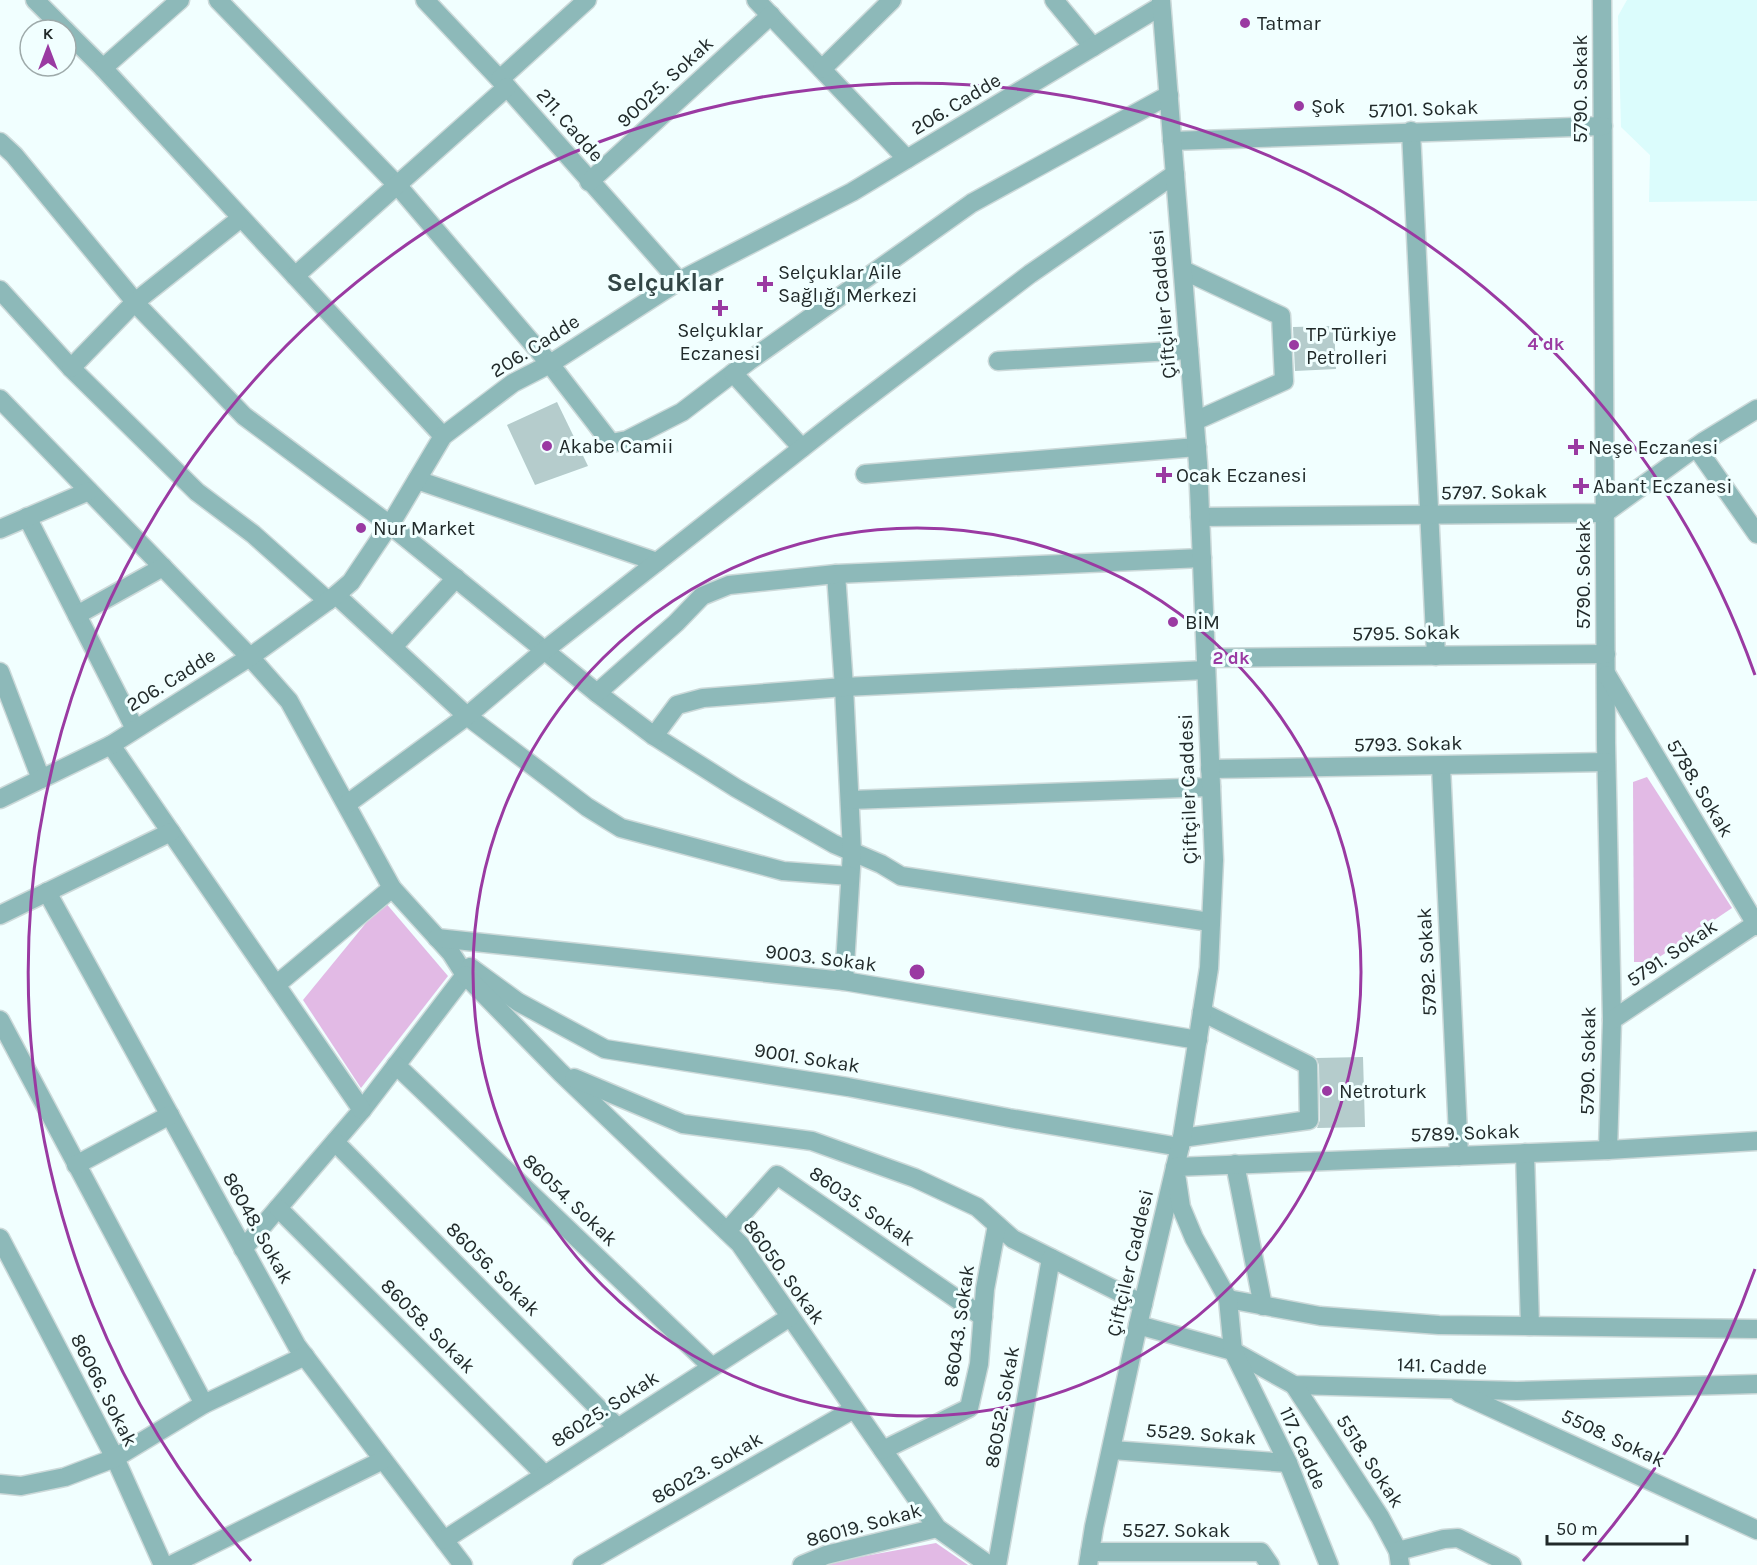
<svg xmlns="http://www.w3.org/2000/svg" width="1757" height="1565" font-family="Karla,sans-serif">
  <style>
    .built { fill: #dbfcfc }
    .green { fill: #e2bae5 }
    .building { fill: #b5cccc }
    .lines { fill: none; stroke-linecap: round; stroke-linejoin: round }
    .minor-casing { stroke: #ccd9d9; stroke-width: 21 }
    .minor { stroke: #8db9b9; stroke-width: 18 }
    .ring { fill: none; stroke: #9a3aa2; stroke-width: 3 }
    .poi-dot { fill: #9a3aa2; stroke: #f1ffff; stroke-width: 2 }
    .labels { text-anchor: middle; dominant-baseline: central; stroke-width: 6; stroke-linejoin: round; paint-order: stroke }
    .poi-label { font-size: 20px; fill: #212a2a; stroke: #f1ffff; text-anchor: start }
    .street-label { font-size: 20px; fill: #212a2a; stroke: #f1ffff }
    .district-label { font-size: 26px; font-weight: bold; fill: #334646; stroke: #f1ffff }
    .centre { fill: #9a3aa2; stroke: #f1ffff; stroke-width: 3 }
    .ring-label { font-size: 18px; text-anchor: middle; font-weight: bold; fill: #9a3aa2; stroke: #f1ffff; stroke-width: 6; stroke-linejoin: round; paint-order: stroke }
  </style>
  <rect width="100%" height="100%" fill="#f1ffff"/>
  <path class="built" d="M1627 0H1757V201L1649 202 1650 155 1621 127 1618 16Z"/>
  <g class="green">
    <path d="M1647 777 1732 908 1652 962H1634L1633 782Z"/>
    <path d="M384 901 448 976 361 1088 303 1000Z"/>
    <path d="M936 1543 968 1565H822L827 1563Z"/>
  </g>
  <g class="building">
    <path d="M1334 326 1336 369 1295 371 1293 327Z"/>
    <path d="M557 402 588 466 535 485 507 425Z"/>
    <path d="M1363 1057 1365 1127 1317 1128 1320 1120 1319 1065 1316 1058Z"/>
  </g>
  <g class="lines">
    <g class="minor-casing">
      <g id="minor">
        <path d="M35 0 65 30"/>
        <path d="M218 0 398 186 550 364 611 443 627 440 682 412 749 361 972 203 1169 95"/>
        <path d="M425 0 507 87 679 281"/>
        <path d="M756 0 907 159"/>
        <path d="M1054 0 1093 47"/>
        <path d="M1602 0 1606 743 1612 1020 1608 1150"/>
        <path d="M66 31 103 68 443 436"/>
        <path d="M103 68 180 0"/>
        <path d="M822 69 892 0"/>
        <path d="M500 79 587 0"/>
        <path d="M1411 131 1436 656"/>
        <path d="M1172 141 1603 126"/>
        <path d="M0 142 14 155 141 309 244 416 390 525 597 693 654 736 736 788 834 844 881 864 901 876 1210 922"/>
        <path d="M589 182 771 15"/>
        <path d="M1183 270 1281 316 1284 381 1195 421"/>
        <path d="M295 276 507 87"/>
        <path d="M0 290 71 368 197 492 253 534 328 601"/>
        <path d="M998 361 1189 350"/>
        <path d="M71 368 135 302 241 218"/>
        <path d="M733 373 802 448"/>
        <path d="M0 399 250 657 289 701 392 888 451 953 465 975 362 1110 243 1249"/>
        <path d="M1696 447 1757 534"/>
        <path d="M865 474 1197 447"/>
        <path d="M417 480 657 562"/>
        <path d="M27 517 135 729"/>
        <path d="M1200 517 1605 513 1703 442 1757 409"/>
        <path d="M0 529 89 491"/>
        <path d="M836 574 844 687 852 852 844 981"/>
        <path d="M336 595 467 716 587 807 621 828 783 871 850 876"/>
        <path d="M77 615 163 567"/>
        <path d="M393 647 456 578"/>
        <path d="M1206 658 1606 654"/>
        <path d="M0 672 41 779"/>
        <path d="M1607 675 1757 926"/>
        <path d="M597 693 676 623 702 596 729 585 836 574 1202 558"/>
        <path d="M654 736 677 705 703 698 844 687 1206 670"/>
        <path d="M111 745 362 1110"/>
        <path d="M1441 766 1459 1156"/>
        <path d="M1210 769 1606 762"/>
        <path d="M0 799 111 745 250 657 336 595 351 582 396 515 443 436 513 383 550 364 679 281 852 192 1161 6"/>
        <path d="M850 800 1211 787"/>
        <path d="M347 804 467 716 545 650 839 419 1030 274 1175 174"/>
        <path d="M47 892 297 1346 463 1565"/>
        <path d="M0 915 171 832"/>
        <path d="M437 938 844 981 1198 1040"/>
        <path d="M470 967 518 1002 605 1049 848 1087 1009 1118 1180 1147"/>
        <path d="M465 975 561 1073 740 1244 937 1528 989 1565"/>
        <path d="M276 985 392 888"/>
        <path d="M0 1020 204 1404"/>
        <path d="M1612 1020 1757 923"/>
        <path d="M396 1065 712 1367"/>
        <path d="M574 1078 683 1124 812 1141 915 1178 977 1207 1013 1239 1143 1304"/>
        <path d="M1182 1138 1309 1120 1308 1065 1202 1012"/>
        <path d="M335 1142 618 1428"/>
        <path d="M1525 1153 1530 1326"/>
        <path d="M1235 1164 1263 1306"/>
        <path d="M76 1165 170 1115"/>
        <path d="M278 1208 545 1475"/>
        <path d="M727 1231 777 1175 983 1317"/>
        <path d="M0 1238 115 1458 163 1565"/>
        <path d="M1228 1299 1320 1316 1439 1325 1757 1329"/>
        <path d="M1138 1325 1233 1351 1294 1385 1517 1391 1757 1384"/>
        <path d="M1294 1385 1380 1517 1398 1551 1400 1565"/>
        <path d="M1459 1393 1757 1530"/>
        <path d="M883 1450 969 1408 979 1364 985 1289 997 1225"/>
        <path d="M1112 1450 1288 1463"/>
        <path d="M0 1484 21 1486 65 1477 115 1458 204 1404 305 1356"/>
        <path d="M444 1540 790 1317"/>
        <path d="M1398 1551 1444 1539 1458 1538 1512 1565"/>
        <path d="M1090 1552H1261L1270 1565"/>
        <path d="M171 1565 383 1460"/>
        <path d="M582 1565 854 1409"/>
        <path d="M802 1565 826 1555 937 1528"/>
        <path d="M997 1565 1051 1258"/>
        <path d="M1088 1565 1094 1527 1138 1325 1182 1138 1209 968 1214 860 1198 463 1161 0"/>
        <path d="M1329 1565 1288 1463 1233 1351 1228 1299 1194 1238 1181 1207 1175 1167 1608 1150 1757 1141"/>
      </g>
    </g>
    <use href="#minor" class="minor"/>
  </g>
  <g class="ring">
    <circle cx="917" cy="972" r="444"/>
    <path d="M1755 1269A889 889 0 0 1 1583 1561M251 1561A889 889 0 1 1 1755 675"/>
  </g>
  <g class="poi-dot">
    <circle cx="1245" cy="23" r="6"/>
    <circle cx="1299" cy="106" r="6"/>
    <path d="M762 275h6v6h6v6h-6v6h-6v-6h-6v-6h6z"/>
    <path d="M717 299h6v6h6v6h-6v6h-6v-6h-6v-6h6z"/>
    <circle cx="1294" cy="345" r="6"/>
    <circle cx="547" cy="446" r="6"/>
    <path d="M1573 438h6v6h6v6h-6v6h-6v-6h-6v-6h6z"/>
    <path d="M1161 466h6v6h6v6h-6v6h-6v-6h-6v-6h6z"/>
    <path d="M1578 477h6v6h6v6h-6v6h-6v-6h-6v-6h6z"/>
    <circle cx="361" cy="528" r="6"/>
    <circle cx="1173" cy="622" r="6"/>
    <circle cx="1327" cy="1091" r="6"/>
  </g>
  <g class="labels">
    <g class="poi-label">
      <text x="1257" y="23">Tatmar</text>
      <text x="1311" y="106">Şok</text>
      <text x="778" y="272">Selçuklar Aile<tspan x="778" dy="23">Sağlığı Merkezi</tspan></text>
      <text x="720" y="330" text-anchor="middle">Selçuklar<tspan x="720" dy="23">Eczanesi</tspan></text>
      <text x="1306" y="334">TP Türkiye<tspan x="1306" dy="23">Petrolleri</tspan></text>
      <text x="559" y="446">Akabe Camii</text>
      <text x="1588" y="447">Neşe Eczanesi</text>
      <text x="1176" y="475">Ocak Eczanesi</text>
      <text x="1593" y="486">Abant Eczanesi</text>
      <text x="373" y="528">Nur Market</text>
      <text x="1185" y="622">BİM</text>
      <text x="1339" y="1091">Netroturk</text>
    </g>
    <g class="street-label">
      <text transform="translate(665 82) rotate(-43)">90025. Sokak</text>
      <text transform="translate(1580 89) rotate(-90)">5790. Sokak</text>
      <text transform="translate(956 104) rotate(-31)">206. Cadde</text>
      <text transform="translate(1423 109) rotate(-2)">57101. Sokak</text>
      <text transform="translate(570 125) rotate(49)">211. Cadde</text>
      <text transform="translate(1163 304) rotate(-95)">Çiftçiler Caddesi</text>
      <text transform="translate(535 346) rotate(-32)">206. Cadde</text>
      <text transform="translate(1494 492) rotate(-1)">5797. Sokak</text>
      <text transform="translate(1583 575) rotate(-90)">5790. Sokak</text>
      <text transform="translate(1406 633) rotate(-1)">5795. Sokak</text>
      <text transform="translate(171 680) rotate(-32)">206. Cadde</text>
      <text transform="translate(1408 744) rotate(-1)">5793. Sokak</text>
      <text transform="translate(1700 788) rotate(59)">5788. Sokak</text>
      <text transform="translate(1188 789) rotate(-92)">Çiftçiler Caddesi</text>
      <text transform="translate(1672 953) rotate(-34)">5791. Sokak</text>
      <text transform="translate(821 958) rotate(7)">9003. Sokak</text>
      <text transform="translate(1427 962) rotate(-93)">5792. Sokak</text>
      <text transform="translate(807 1058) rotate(9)">9001. Sokak</text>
      <text transform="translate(1588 1061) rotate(-89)">5790. Sokak</text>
      <text transform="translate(1465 1133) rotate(-2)">5789. Sokak</text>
      <text transform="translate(570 1200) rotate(44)">86054. Sokak</text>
      <text transform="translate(862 1206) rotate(35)">86035. Sokak</text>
      <text transform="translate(258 1228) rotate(61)">86048. Sokak</text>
      <text transform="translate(1130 1263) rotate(-77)">Çiftçiler Caddesi</text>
      <text transform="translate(493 1269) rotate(45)">86056. Sokak</text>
      <text transform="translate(784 1272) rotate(54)">86050. Sokak</text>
      <text transform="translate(428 1326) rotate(45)">86058. Sokak</text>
      <text transform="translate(959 1326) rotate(-82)">86043. Sokak</text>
      <text transform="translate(1442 1366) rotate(2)">141. Cadde</text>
      <text transform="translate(104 1390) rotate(63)">86066. Sokak</text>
      <text transform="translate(1002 1407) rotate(-80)">86052. Sokak</text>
      <text transform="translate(605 1409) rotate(-33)">86025. Sokak</text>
      <text transform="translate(1201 1434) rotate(4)">5529. Sokak</text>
      <text transform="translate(1613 1438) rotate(25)">5508. Sokak</text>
      <text transform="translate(1303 1448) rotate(66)">117. Cadde</text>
      <text transform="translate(1370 1461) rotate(57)">5518. Sokak</text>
      <text transform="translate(707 1468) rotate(-30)">86023. Sokak</text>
      <text transform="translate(864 1525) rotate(-15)">86019. Sokak</text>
      <text x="1176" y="1530">5527. Sokak</text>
    </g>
    <g class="district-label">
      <text x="665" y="282">Selçuklar</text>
    </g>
  </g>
  <circle cx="917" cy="972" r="9" class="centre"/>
  <g class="ring-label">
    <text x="1546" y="350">4 dk</text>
    <text x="1231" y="664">2 dk</text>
  </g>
  <g transform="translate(48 48)"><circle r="28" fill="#f1ffff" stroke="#9eaaaa" stroke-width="1.5"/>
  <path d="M0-4.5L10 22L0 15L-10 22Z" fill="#9a3aa2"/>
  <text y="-9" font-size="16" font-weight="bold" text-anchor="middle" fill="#212a2a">K</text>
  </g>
  <path d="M1547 1535v9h140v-9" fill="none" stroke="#212a2a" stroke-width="3"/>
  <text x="1556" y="1535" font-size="18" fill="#212a2a" stroke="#f1ffff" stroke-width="4.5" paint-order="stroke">50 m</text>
</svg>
